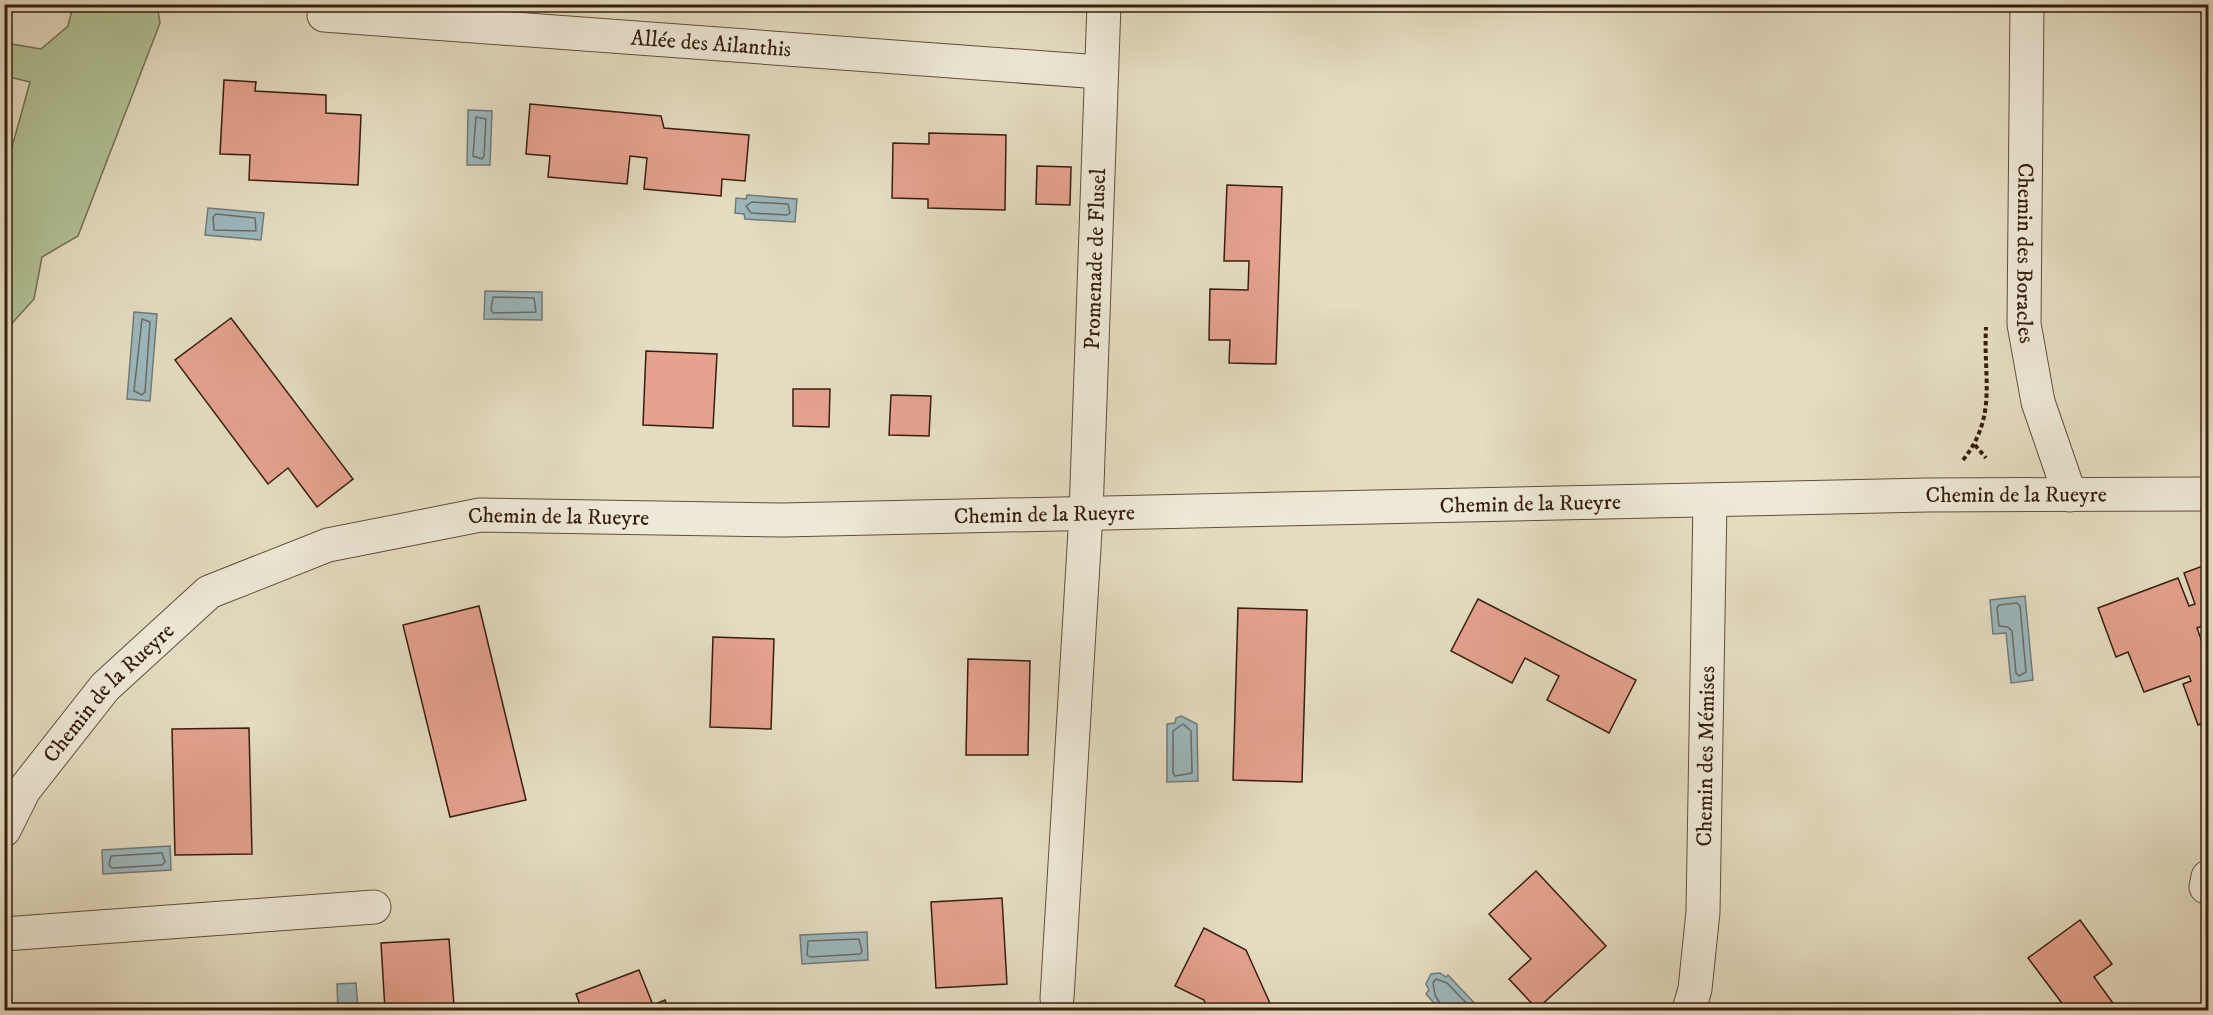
<svg xmlns="http://www.w3.org/2000/svg" width="2213" height="1015" font-family="'IM FELL DW Pica',serif">
  <style>
    .green { fill: #b1c296; stroke: #747052; stroke-width: 1.5 }
    .water { fill: #9cb8be; stroke: #737a78; stroke-width: 1.5 }
    .lines { fill: none; stroke-linecap: round; stroke-linejoin: round }
    .shore { stroke: #696b66; stroke-width: 1.5 }
    .building { fill: #e5a28f; stroke: #361e0e; stroke-width: 1.5 }
    .minor-casing { stroke: #624e3b; stroke-width: 35 }
    .path { stroke: #361e0e; stroke-width: 4; stroke-dasharray: 4.5 3; stroke-linecap: butt }
    .minor { stroke: #eee9d7; stroke-width: 33 }
    .labels { text-anchor: middle; dominant-baseline: central; stroke-width: 5; stroke-linejoin: round; paint-order: stroke }
    .street-label { font-size: 22px; fill: #361e0e; stroke: #eee9d7 }
  </style>
  <rect width="100%" height="100%" fill="#e5ddc2"/>
  <filter id="stains"><feTurbulence type="fractalNoise" baseFrequency=".00333" numOctaves="4"/><feColorMatrix values="0 0 0 0 .2 0 0 0 0 .09 0 0 0 0 .02 0 0 0 .5 -.17"/></filter>
  <radialGradient id="worn" r=".72"><stop offset=".6" stop-color="#630" stop-opacity="0"/><stop offset="1" stop-color="#630" stop-opacity=".3"/></radialGradient>
  <path class="green" d="M73 5H157L160 23 78 236 42 257 34 299 5 331V159L9 158 30 82 5 76V43L41 49 68 26Z"/>
  <g class="water">
    <path d="M468 110 492 111 490 165H467Z"/>
    <path d="M747 195 797 199 795 222 745 219 744 214 735 213 736 198 746 199Z"/>
    <path d="M208 208 264 213 261 240 205 235Z"/>
    <path d="M485 291 542 292V320L484 319Z"/>
    <path d="M134 312 157 314 150 401 127 399Z"/>
    <path d="M2025 596 2033 680 2011 683 2006 633 1993 634 1990 600Z"/>
    <path d="M1181 716 1197 724 1198 781 1167 782V724L1175 723 1176 718Z"/>
    <path d="M170 846 171 870 103 874 102 850Z"/>
    <path d="M867 932 868 960 802 964 800 935Z"/>
    <path d="M1440 973 1446 977 1448 975 1481 1010H1440L1426 994 1429 990 1426 984 1431 974Z"/>
    <path d="M356 983 358 1010H338L337 984Z"/>
  </g>
  <g class="lines">
    <g class="shore">
      <path d="M476 117 486 119 484 156 482 159 473 156Z"/>
      <path d="M752 202 788 204 790 213 787 215 751 213 746 206Z"/>
      <path d="M216 214 255 218 256 231 214 230 213 217Z"/>
      <path d="M493 297 534 298 536 312 493 313 491 310Z"/>
      <path d="M142 319 150 322 145 392 142 395 134 391Z"/>
      <path d="M2017 603 2020 606 2026 672 2019 676 2016 673 2012 631 2008 627 1999 626 1997 608 1999 605Z"/>
      <path d="M1183 724 1191 731 1192 773 1175 776 1173 773V731Z"/>
      <path d="M162 853 165 862 162 865 112 868 109 865 111 856Z"/>
      <path d="M859 939 862 951 860 954 810 957 807 955 808 941Z"/>
      <path d="M1444 1010 1435 995 1433 983 1436 979 1447 983 1473 1010"/>
    </g>
  </g>
  <g class="building">
    <path d="M224 80 256 82 255 91 326 95V113L361 115 358 185 249 180 250 155 220 154Z"/>
    <path d="M530 104 661 116 664 128 749 135 745 181 722 179 721 196 644 189 647 158 630 156 627 184 548 177 550 156 526 154Z"/>
    <path d="M929 133 1006 135 1005 210 928 208V199L892 198 893 143 929 144Z"/>
    <path d="M1037 166 1071 167 1070 205 1036 204Z"/>
    <path d="M1227 185 1282 187 1276 364 1229 363 1230 340H1209L1210 289 1248 290 1249 261H1224Z"/>
    <path d="M231 318 353 479 317 507 288 468 268 484 175 360Z"/>
    <path d="M646 351 717 354 713 428 643 425Z"/>
    <path d="M793 389H830L829 427 793 426Z"/>
    <path d="M891 395 931 396 929 436 889 435Z"/>
    <path d="M2208 564V624L2197 628 2208 659V721L2198 725 2183 684 2191 681 2189 676 2144 692 2128 652 2116 657 2098 608 2178 578 2189 606 2195 604 2184 573Z"/>
    <path d="M1478 599 1636 680 1609 733 1547 700 1559 676 1525 658 1512 683 1451 651Z"/>
    <path d="M479 606 526 800 450 817 403 625Z"/>
    <path d="M1238 608 1307 610 1302 782 1233 780Z"/>
    <path d="M713 637 774 639 771 729 710 727Z"/>
    <path d="M968 659 1030 661 1028 755H966Z"/>
    <path d="M249 728 252 854 175 855 172 729Z"/>
    <path d="M1536 871 1606 946 1537 1009 1509 979 1531 959 1489 914Z"/>
    <path d="M1002 898 1007 984 936 988 931 902Z"/>
    <path d="M2080 920 2112 964 2094 977 2118 1010H2067L2028 958Z"/>
    <path d="M1204 928 1246 950 1273 1010H1208L1204 1000 1175 986Z"/>
    <path d="M449 939 454 1006 385 1010 381 943Z"/>
    <path d="M639 970 653 1005 665 1000 669 1010H582L576 994Z"/>
    <path d="M1828 1004 1831 1010H1811Z"/>
  </g>
  <g class="lines">
    <g class="minor-casing">
      <g id="minor">
        <path id="s1" d="M2027 4 2024 324 2038 402 2070 495"/>
        <path id="s2" d="M324 15 1100 72"/>
        <path id="s3" d="M4 830 24 790 105 687 209 592 328 545 480 515 783 520 1927 495 2208 494"/>
        <path d="M2206 887 2208 877"/>
        <path d="M4 934 374 907"/>
        <path id="s4" d="M1057 998 1086 514 1104 4"/>
        <path id="s5" d="M1689 1010 1695 989 1703 912 1710 501"/>
      </g>
    </g>
    <g class="path">
      <path d="M1975 445 1986 458"/>
      <path d="M1963 460C1998 416 1983 378 1986 327"/>
    </g>
    <use href="#minor" class="minor"/>
  </g>
  <g class="labels">
    <g class="street-label">
      <text stroke="none"><textPath href="#s2" startOffset="388">Allée des Ailanthis</textPath></text>
      <text stroke="none"><textPath href="#s1" startOffset="249">Chemin des Boracles</textPath></text>
      <text stroke="none"><textPath href="#s4" startOffset="740">Promenade de Flusel</textPath></text>
      <text stroke="none"><textPath href="#s3" startOffset="2136">Chemin de la Rueyre</textPath></text>
      <text stroke="none"><textPath href="#s3" startOffset="1650">Chemin de la Rueyre</textPath></text>
      <text stroke="none"><textPath href="#s3" startOffset="1164">Chemin de la Rueyre</textPath></text>
      <text stroke="none"><textPath href="#s3" startOffset="678">Chemin de la Rueyre</textPath></text>
      <text stroke="none"><textPath href="#s3" startOffset="174">Chemin de la Rueyre</textPath></text>
      <text stroke="none"><textPath href="#s5" startOffset="255">Chemin des Mémises</textPath></text>
    </g>
  </g>
  <rect width="2213" height="1015" fill="none" stroke="#e5ddc2" stroke-width="24"/>
  <rect x="6" y="6" width="2201" height="1003" fill="none" stroke="#361e0e" stroke-width="3"/>
  <rect x="12" y="12" width="2189" height="991" fill="none" stroke="#361e0e" stroke-width="1.5"/>
  <rect width="100%" height="100%" filter="url(#stains)"/>
  <rect width="100%" height="100%" fill="url(#worn)"/>
</svg>
